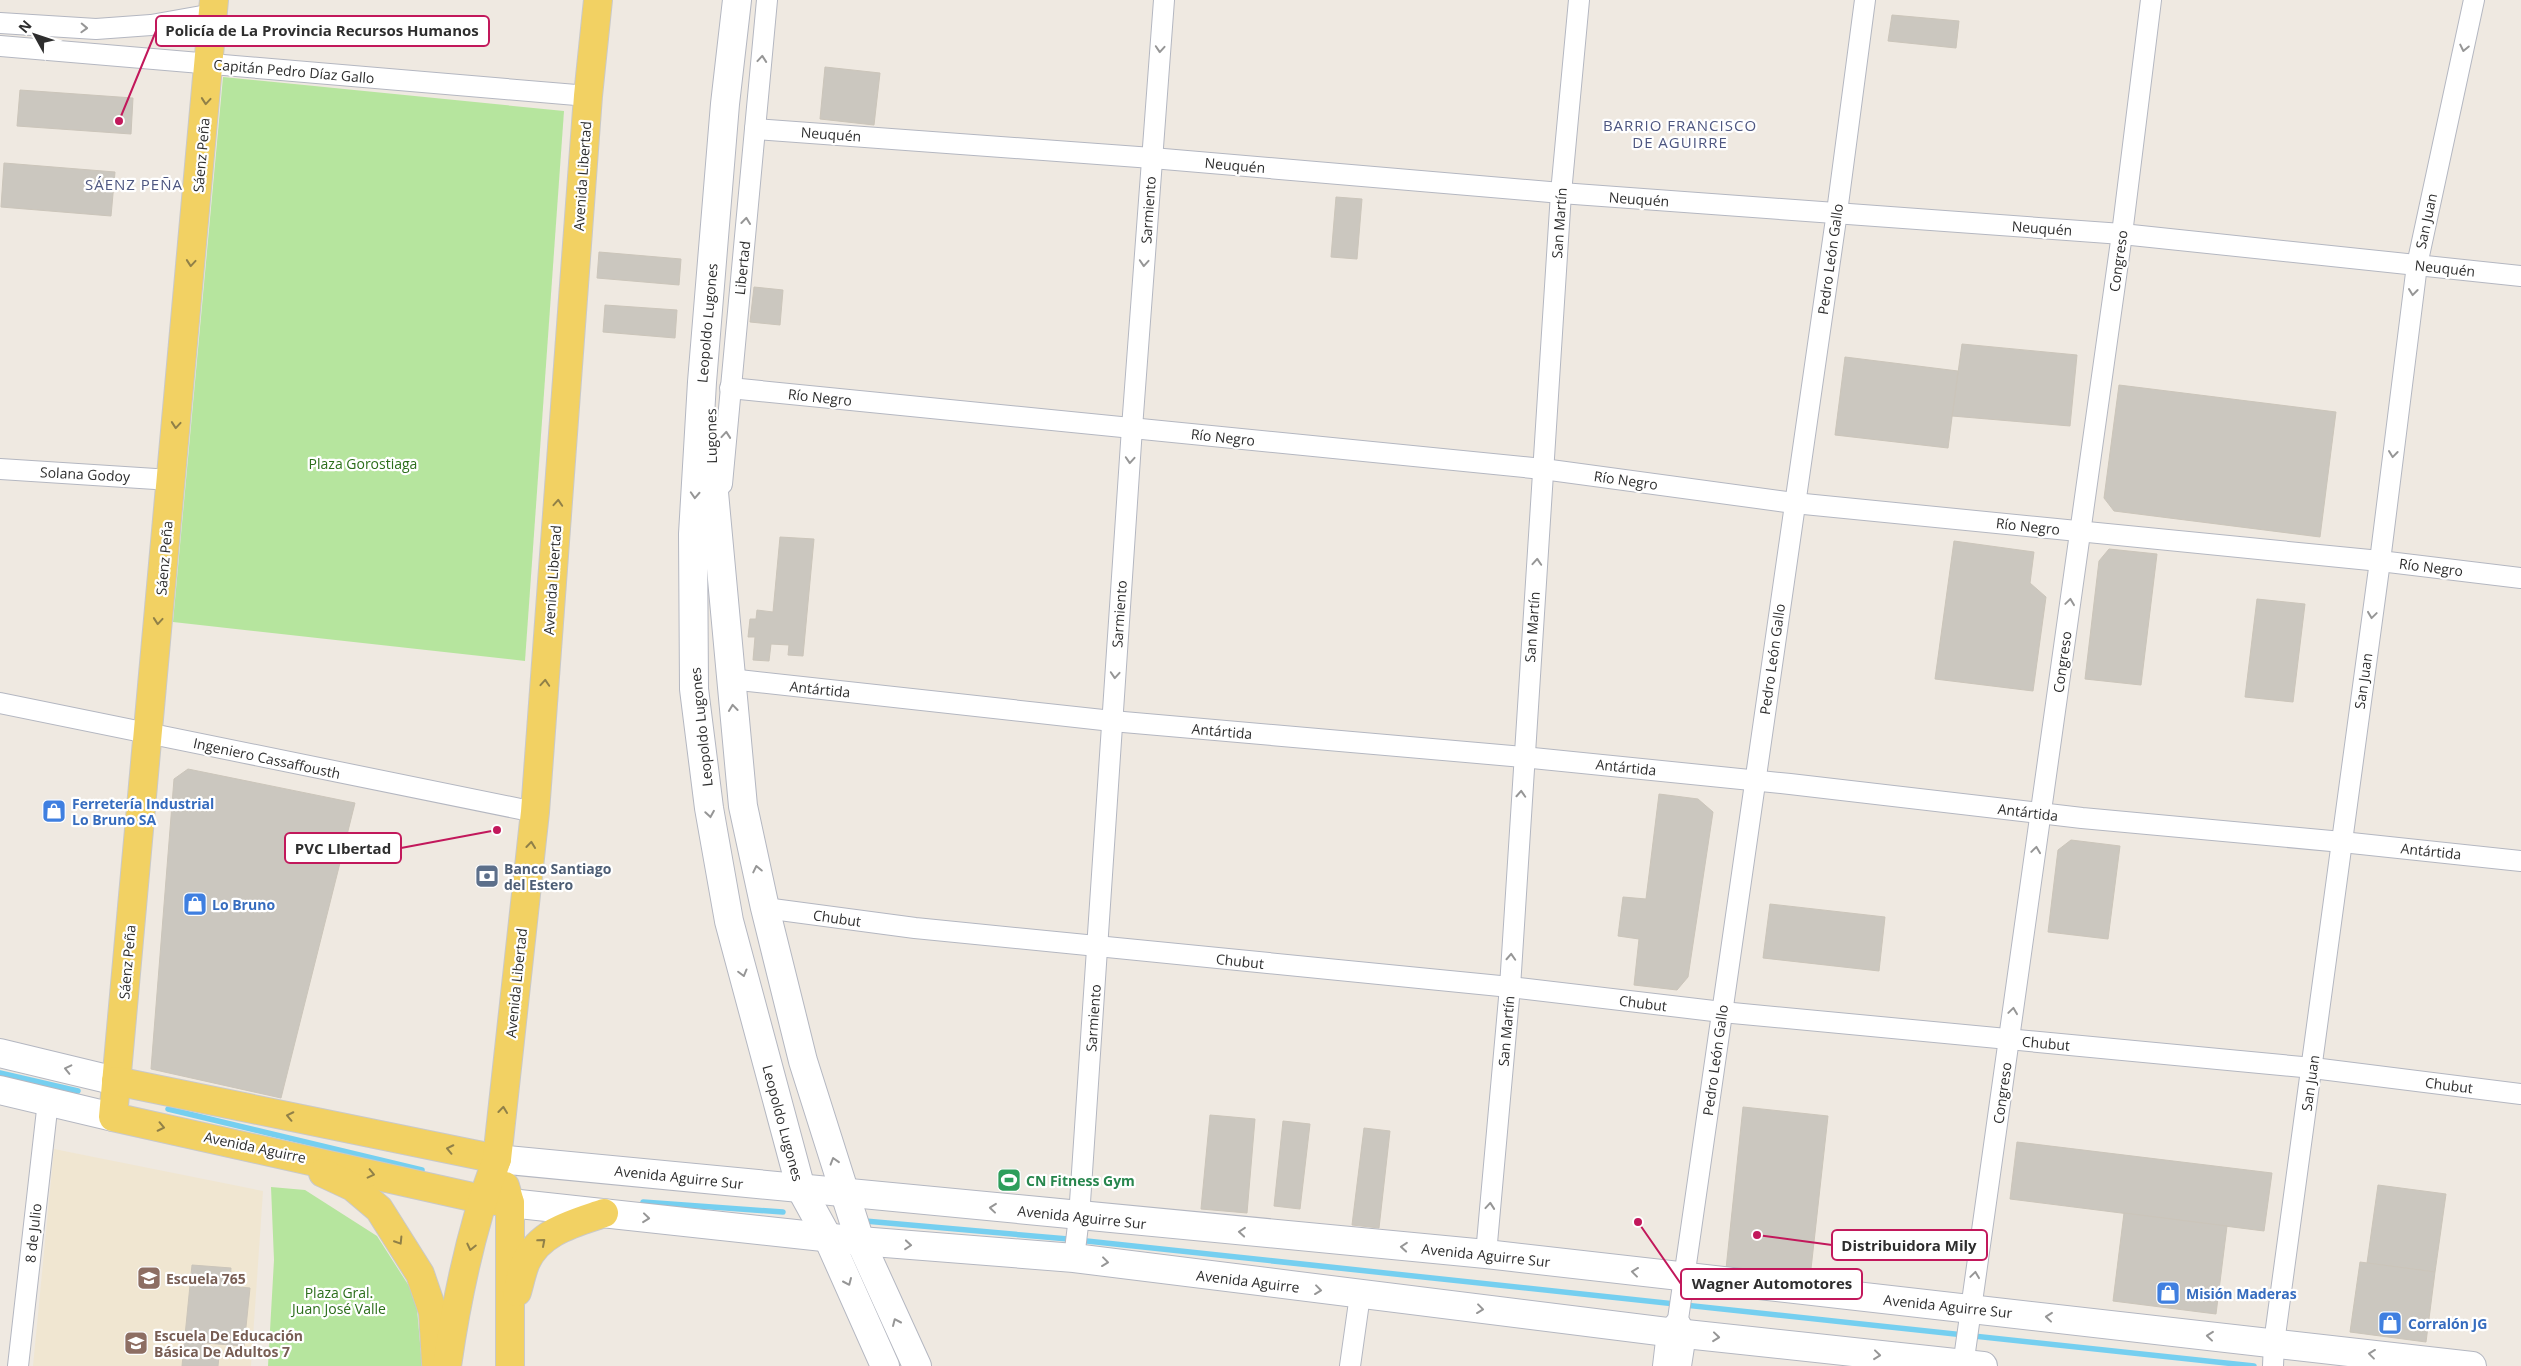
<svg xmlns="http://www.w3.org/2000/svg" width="2521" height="1366" font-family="'Open Sans',sans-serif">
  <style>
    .education { fill: #f0e6d1 }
    .green { fill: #b6e59e }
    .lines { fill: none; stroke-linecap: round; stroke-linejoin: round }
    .stream { stroke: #75cff0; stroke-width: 5.5 }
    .building { fill: #cbc7bf; stroke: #cbc5ba }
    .minor-casing { stroke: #b4b7c1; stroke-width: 22 }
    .secondary-casing { stroke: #b4b7c1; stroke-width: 30 }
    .primary-casing { stroke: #c9c9c9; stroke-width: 30 }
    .minor { stroke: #fff; stroke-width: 20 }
    .secondary { stroke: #fff; stroke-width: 28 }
    .primary { stroke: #f2d163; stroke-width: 28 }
    .oneway { stroke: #969696 }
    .oneway2 { stroke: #908048 }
    .labels { text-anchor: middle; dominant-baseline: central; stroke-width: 4.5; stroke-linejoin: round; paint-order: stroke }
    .street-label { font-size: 14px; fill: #2e2e2e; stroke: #fff }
    .park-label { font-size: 14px; fill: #2c6e1b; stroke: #fff }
    .shop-label { font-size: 14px; font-weight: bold; fill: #366cbe; stroke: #fff; text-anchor: start }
    .service-label { font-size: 14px; font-weight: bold; fill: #4e5e75; stroke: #fff; text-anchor: start }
    .leisure-label { font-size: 14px; font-weight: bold; fill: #27864d; stroke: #fff; text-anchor: start }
    .education-label { font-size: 14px; font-weight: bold; fill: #785e54; stroke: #fff; text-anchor: start }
    .neighbourhood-label { font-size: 15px; letter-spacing: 1px; fill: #4d5680; stroke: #fff }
    .leader { fill: none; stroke: #c2185b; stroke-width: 2 }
    .callout-dot { fill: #c2185b; stroke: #fff; stroke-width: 2 }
    .callout { fill: #fff; stroke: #c2185b; stroke-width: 2 }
    .callout-label { font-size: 15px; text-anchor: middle; font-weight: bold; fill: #2e2e2e }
  </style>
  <rect width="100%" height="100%" fill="#efe9e1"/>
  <path class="education" d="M54 1149 263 1191 251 1366H33Z"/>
  <g class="green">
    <path d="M223 77 564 111 525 661 173 622Z"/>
    <path d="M271 1187 305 1190 377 1236 416 1297 422 1366H268L274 1260Z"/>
  </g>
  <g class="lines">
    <g class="stream">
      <path d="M0 1073 78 1091"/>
      <path d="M168 1109 422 1170"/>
      <path d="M643 1202 783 1212"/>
      <path d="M865 1221 1068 1239 2254 1366"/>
    </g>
  </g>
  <g class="building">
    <path d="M1892 15 1959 21 1956 48 1888 41Z"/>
    <path d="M825 67 880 73 874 125 820 119Z"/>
    <path d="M20 90 133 98 131 134 17 126Z"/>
    <path d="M4 163 115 172 111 216 1 207Z"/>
    <path d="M1336 197 1362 199 1357 259 1331 257Z"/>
    <path d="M599 252 681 259 679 285 597 278Z"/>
    <path d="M754 287 783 290 780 325 750 322Z"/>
    <path d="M605 305 677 310 675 338 603 332Z"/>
    <path d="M1962 344 2077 355 2070 426 1952 416Z"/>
    <path d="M1845 357 1958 371 1948 448 1835 435Z"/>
    <path d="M2119 385 2336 412 2320 537 2114 511 2104 498Z"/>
    <path d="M780 537 814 539 803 656 788 655 789 645 771 644 769 661 753 660 755 637H748L750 619H756L757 610 773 612Z"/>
    <path d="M1954 541 2034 552 2030 583 2046 597 2033 691 1935 679Z"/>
    <path d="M2109 549 2157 554 2141 685 2085 679 2099 561Z"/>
    <path d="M2257 599 2305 604 2293 702 2245 697Z"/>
    <path d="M188 769 355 803 281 1098 151 1069 174 779Z"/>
    <path d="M1659 794 1698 799 1713 812 1688 977 1677 990 1634 985 1639 939 1618 936 1623 897 1646 899Z"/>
    <path d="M2071 840 2120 846 2108 939 2048 932 2058 850Z"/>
    <path d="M1770 904 1885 917 1879 971 1763 958Z"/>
    <path d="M1743 1107 1828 1116 1810 1278 1726 1269Z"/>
    <path d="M1210 1115 1255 1119 1247 1213 1201 1209Z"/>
    <path d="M1283 1121 1310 1124 1300 1209 1274 1206Z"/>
    <path d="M1364 1128 1390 1131 1379 1228 1352 1225Z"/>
    <path d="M2017 1142 2272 1173 2264 1231 2010 1199Z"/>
    <path d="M2378 1185 2446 1194 2435 1272 2367 1263Z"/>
    <path d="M2124 1213 2227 1226 2216 1314 2113 1301Z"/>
    <path d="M2360 1262 2435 1272 2426 1342 2350 1332Z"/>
    <path d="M192 1265 231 1268 230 1286 250 1288 244 1346 205 1343 204 1355 219 1356 218 1366H182Z"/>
  </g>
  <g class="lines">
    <g class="minor-casing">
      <g id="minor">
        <path d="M0 23 96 29 151 25 213 14"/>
        <path d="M0 46 588 96"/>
        <path d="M755 129 1152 158 1561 193 2122 234 2521 276"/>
        <path d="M730 388 1543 469 1794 503 2380 561 2521 578"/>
        <path d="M0 469 171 480"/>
        <path d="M722 484 767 0"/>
        <path d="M730 679 1112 721 1523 757 1790 784 2082 818 2342 842 2521 861"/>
        <path d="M0 703 535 812"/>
        <path d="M765 908 915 928 1510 987 1722 1012 2313 1068 2521 1094"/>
        <path d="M1486 1254 1510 987 1561 193 1579 0"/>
        <path d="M1074 1258 1079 1217 1132 428 1164 0"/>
        <path d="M18 1366 48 1101"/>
        <path d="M1350 1366 1360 1295"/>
        <path d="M1663 1366 1667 1332 1676 1322"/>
        <path d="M1681 1366 1686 1334 1678 1319 1684 1278 1837 212 1865 0"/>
        <path d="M1963 1366 2122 234 2151 0"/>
        <path d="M2273 1366 2274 1343 2380 561 2417 265 2474 0"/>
      </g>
    </g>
    <g class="secondary-casing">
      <g id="secondary">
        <path d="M737 0 725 104 702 382 693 534 694 689 709 808 729 921 801 1189 828 1238 885 1366"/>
        <path d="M711 460 743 806 765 908 803 1061 860 1241 917 1366"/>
        <path d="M0 1053 116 1081"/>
        <path d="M0 1090 113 1117"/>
        <path d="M497 1159 1486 1254 2472 1366"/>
        <path d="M510 1203 860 1241 1074 1258 1667 1332 1983 1366"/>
      </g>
    </g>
    <g class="primary-casing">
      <g id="primary">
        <path d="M214 0 113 1117 481 1199 510 1203"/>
        <path d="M116 1081 497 1159"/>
        <path d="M323 1173 353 1187 379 1209 420 1274 433 1312 436 1363"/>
        <path d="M505 1186 510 1203V1366"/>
        <path d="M517 1292C520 1282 522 1271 526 1262 540 1231 575 1223 604 1213"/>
        <path d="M447 1366C457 1296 472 1225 497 1159L535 812 588 96 598 0"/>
      </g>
    </g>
    <use href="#minor" class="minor"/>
    <use href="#secondary" class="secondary"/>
    <use href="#primary" class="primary"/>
  </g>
  <defs><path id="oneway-chevron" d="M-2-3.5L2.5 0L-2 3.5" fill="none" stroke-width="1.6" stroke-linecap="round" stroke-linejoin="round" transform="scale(1.25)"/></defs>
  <g class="oneway">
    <use href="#oneway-chevron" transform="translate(84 28) rotate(2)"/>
    <use href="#oneway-chevron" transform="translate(2464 48) rotate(102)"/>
    <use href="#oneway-chevron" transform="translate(1160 49) rotate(94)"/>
    <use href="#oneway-chevron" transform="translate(762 59) rotate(-85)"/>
    <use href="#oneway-chevron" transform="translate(746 221) rotate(-84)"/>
    <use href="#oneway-chevron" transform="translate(1144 263) rotate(94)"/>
    <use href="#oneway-chevron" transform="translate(2413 292) rotate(97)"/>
    <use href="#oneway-chevron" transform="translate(726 435) rotate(-85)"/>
    <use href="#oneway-chevron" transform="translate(2393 454) rotate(97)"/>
    <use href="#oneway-chevron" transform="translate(1130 460) rotate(94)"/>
    <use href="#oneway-chevron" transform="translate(695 495) rotate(93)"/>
    <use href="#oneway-chevron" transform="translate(1537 562) rotate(-86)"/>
    <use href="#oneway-chevron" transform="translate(2070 602) rotate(-82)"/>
    <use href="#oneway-chevron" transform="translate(2372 615) rotate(98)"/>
    <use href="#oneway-chevron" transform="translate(1115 675) rotate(94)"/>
    <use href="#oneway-chevron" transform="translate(733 708) rotate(-96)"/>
    <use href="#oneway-chevron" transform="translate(1521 794) rotate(-87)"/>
    <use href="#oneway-chevron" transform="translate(710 814) rotate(81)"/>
    <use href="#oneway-chevron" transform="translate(2036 850) rotate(-82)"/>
    <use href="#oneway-chevron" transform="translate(757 869) rotate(-102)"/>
    <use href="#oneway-chevron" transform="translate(1511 957) rotate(-87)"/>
    <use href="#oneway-chevron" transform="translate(743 973) rotate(75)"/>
    <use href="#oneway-chevron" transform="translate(2013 1011) rotate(-82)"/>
    <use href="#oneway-chevron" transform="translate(68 1069) rotate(-167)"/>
    <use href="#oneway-chevron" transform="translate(834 1161) rotate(-107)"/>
    <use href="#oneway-chevron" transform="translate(1490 1206) rotate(-85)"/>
    <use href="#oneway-chevron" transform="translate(993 1208) rotate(-174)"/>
    <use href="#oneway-chevron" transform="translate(646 1218) rotate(6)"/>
    <use href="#oneway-chevron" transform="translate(1242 1232) rotate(-175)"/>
    <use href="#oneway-chevron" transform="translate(908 1245) rotate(5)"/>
    <use href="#oneway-chevron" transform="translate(1404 1247) rotate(-175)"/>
    <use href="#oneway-chevron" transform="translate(1105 1262) rotate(7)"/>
    <use href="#oneway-chevron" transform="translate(1635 1272) rotate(-173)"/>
    <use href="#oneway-chevron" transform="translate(1975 1275) rotate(-82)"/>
    <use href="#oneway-chevron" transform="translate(848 1282) rotate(66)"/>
    <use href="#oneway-chevron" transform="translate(1318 1290) rotate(7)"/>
    <use href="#oneway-chevron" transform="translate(1480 1309) rotate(7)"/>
    <use href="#oneway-chevron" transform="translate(2049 1317) rotate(-174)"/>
    <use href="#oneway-chevron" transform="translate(896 1322) rotate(-114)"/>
    <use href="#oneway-chevron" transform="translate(2210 1336) rotate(-174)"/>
    <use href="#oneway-chevron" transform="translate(1716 1337) rotate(6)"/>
    <use href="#oneway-chevron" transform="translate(2372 1354) rotate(-173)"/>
    <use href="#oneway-chevron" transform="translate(1877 1355) rotate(6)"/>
  </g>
  <g class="oneway2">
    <use href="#oneway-chevron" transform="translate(206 101) rotate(95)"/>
    <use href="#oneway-chevron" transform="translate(191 263) rotate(95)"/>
    <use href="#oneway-chevron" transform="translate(176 425) rotate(95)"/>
    <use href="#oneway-chevron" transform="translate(558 503) rotate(-86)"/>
    <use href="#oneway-chevron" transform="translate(158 621) rotate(95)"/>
    <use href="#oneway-chevron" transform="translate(545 683) rotate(-86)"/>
    <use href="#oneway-chevron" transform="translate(531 845) rotate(-84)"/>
    <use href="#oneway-chevron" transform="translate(503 1110) rotate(-84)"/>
    <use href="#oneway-chevron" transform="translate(290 1116) rotate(-168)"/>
    <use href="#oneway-chevron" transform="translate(161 1127) rotate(12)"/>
    <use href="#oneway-chevron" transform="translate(450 1149) rotate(-168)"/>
    <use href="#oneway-chevron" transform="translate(371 1174) rotate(13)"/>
    <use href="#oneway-chevron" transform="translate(399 1241) rotate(58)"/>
    <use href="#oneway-chevron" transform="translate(542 1242) rotate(-41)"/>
    <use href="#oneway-chevron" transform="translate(471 1247) rotate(103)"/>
  </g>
  <defs>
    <g id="shop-square" transform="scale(1.25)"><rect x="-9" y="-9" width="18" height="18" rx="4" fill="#3f7fe0" stroke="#fff"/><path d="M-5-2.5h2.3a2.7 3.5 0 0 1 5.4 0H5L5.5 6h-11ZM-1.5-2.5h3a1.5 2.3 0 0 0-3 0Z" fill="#fff"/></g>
    <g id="bank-square" transform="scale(1.25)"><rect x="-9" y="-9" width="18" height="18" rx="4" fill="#5c6f8a" stroke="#fff"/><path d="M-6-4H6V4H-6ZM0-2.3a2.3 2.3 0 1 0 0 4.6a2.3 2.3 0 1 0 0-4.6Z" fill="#fff"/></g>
    <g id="stadium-square" transform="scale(1.25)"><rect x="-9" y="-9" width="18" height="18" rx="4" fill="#2e9e5b" stroke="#fff"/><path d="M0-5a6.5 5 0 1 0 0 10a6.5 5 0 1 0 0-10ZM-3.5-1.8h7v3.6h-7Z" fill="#fff"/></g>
    <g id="school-square" transform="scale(1.25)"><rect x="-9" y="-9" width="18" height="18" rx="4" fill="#8d6e63" stroke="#fff"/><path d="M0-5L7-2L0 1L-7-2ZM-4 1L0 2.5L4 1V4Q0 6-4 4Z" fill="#fff"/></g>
  </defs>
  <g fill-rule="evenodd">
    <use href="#shop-square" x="54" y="811"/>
    <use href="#bank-square" x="487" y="876"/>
    <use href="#shop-square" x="195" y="904"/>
    <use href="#stadium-square" x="1009" y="1180"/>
    <use href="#school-square" x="149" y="1278"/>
    <use href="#shop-square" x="2168" y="1293"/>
    <use href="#shop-square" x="2390" y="1323"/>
    <use href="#school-square" x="136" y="1343"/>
  </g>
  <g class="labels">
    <g class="street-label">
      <text transform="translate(294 71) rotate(5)">Capitán Pedro Díaz Gallo</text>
      <text transform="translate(831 134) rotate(4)">Neuquén</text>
      <text transform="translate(201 155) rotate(-85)">Sáenz Peña</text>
      <text transform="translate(1235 165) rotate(5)">Neuquén</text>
      <text transform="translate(582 176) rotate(-86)">Avenida Libertad</text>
      <text transform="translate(1639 199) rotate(4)">Neuquén</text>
      <text transform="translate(1148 210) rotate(-86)">Sarmiento</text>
      <text transform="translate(2426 221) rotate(-78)">San Juan</text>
      <text transform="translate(1559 223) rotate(-86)">San Martín</text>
      <text transform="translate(2042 228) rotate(4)">Neuquén</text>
      <text transform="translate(1830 259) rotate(-82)">Pedro León Gallo</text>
      <text transform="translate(2118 261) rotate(-82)">Congreso</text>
      <text transform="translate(742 268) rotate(-84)">Libertad</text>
      <text transform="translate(2445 268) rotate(6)">Neuquén</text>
      <text transform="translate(707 323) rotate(-85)">Leopoldo Lugones</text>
      <text transform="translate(820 397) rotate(6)">Río Negro</text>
      <text transform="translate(711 436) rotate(-91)">Lugones</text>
      <text transform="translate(1223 437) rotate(6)">Río Negro</text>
      <text transform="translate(85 474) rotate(3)">Solana Godoy</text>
      <text transform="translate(1626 480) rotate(8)">Río Negro</text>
      <text transform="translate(2028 526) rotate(6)">Río Negro</text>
      <text transform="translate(164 558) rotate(-85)">Sáenz Peña</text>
      <text transform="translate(2431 567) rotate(7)">Río Negro</text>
      <text transform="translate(552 580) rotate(-86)">Avenida Libertad</text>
      <text transform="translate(1119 614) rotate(-86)">Sarmiento</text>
      <text transform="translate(1532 627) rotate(-86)">San Martín</text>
      <text transform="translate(1772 659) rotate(-82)">Pedro León Gallo</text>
      <text transform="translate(2062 662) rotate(-82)">Congreso</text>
      <text transform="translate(2363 681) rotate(-82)">San Juan</text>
      <text transform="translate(820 689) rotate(6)">Antártida</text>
      <text transform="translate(701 727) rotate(-96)">Leopoldo Lugones</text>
      <text transform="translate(1222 731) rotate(5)">Antártida</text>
      <text transform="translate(267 758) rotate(12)">Ingeniero Cassaffousth</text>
      <text transform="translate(1626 767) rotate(6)">Antártida</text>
      <text transform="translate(2028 812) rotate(7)">Antártida</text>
      <text transform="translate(2431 851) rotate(6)">Antártida</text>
      <text transform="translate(837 918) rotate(8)">Chubut</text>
      <text transform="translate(1240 961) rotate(6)">Chubut</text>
      <text transform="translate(127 962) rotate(-85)">Sáenz Peña</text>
      <text transform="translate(516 983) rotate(-84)">Avenida Libertad</text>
      <text transform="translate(1643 1003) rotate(7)">Chubut</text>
      <text transform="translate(1093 1018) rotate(-86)">Sarmiento</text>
      <text transform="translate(1506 1031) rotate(-85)">San Martín</text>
      <text transform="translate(2046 1043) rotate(5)">Chubut</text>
      <text transform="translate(1715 1060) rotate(-82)">Pedro León Gallo</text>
      <text transform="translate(2310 1083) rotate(-82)">San Juan</text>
      <text transform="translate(2449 1085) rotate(7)">Chubut</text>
      <text transform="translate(2002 1093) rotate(-82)">Congreso</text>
      <text transform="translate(783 1123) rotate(75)">Leopoldo Lugones</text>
      <text transform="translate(255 1147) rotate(12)">Avenida Aguirre</text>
      <text transform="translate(679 1177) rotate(6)">Avenida Aguirre Sur</text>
      <text transform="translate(1082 1217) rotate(6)">Avenida Aguirre Sur</text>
      <text transform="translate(33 1233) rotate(-84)">8 de Julio</text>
      <text transform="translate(1486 1255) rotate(6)">Avenida Aguirre Sur</text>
      <text transform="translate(1248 1281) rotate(7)">Avenida Aguirre</text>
      <text transform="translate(1948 1306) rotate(6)">Avenida Aguirre Sur</text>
    </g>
    <g class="park-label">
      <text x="363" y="463">Plaza Gorostiaga</text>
      <text x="339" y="1292">Plaza Gral.<tspan x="339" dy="16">Juan José Valle</tspan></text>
    </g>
    <g class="shop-label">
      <text x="72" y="803">Ferretería Industrial<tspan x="72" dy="16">Lo Bruno SA</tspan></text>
      <text x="212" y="904">Lo Bruno</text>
      <text x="2186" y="1293">Misión Maderas</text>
      <text x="2408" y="1323">Corralón JG</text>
    </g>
    <g class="service-label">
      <text x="504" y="868">Banco Santiago<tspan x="504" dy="16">del Estero</tspan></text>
    </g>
    <g class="leisure-label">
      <text x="1026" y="1180">CN Fitness Gym</text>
    </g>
    <g class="education-label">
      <text x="166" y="1278">Escuela 765</text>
      <text x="154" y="1335">Escuela De Educación<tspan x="154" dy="16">Básica De Adultos 7</tspan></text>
    </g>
    <g class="neighbourhood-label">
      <text x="1680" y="125">BARRIO FRANCISCO<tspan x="1680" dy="17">DE AGUIRRE</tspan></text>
      <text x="134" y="184">SÁENZ PEÑA</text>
    </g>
  </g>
  <path class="leader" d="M119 121L156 31M497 830L401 848M1757 1235L1832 1245M1638 1222L1681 1284"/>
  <g class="callout-dot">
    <circle cx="119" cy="121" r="5"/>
    <circle cx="497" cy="830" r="5"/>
    <circle cx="1757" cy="1235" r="5"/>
    <circle cx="1638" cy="1222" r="5"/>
  </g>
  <g class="callout">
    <rect x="156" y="16" width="333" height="30" rx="5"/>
    <rect x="285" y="833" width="116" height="30" rx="5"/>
    <rect x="1832" y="1230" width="155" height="30" rx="5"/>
    <rect x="1681" y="1269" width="181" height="30" rx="5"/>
  </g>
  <g class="callout-label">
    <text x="322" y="36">Policía de La Provincia Recursos Humanos</text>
    <text x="343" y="854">PVC LIbertad</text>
    <text x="1909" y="1251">Distribuidora Mily</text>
    <text x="1772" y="1289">Wagner Automotores</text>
  </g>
  <g transform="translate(35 35) rotate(310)" stroke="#ffffff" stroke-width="4" paint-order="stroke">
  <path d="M0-4L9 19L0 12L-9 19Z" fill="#2e2e2e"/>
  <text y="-8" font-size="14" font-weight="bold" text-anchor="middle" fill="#2e2e2e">N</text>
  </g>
</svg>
